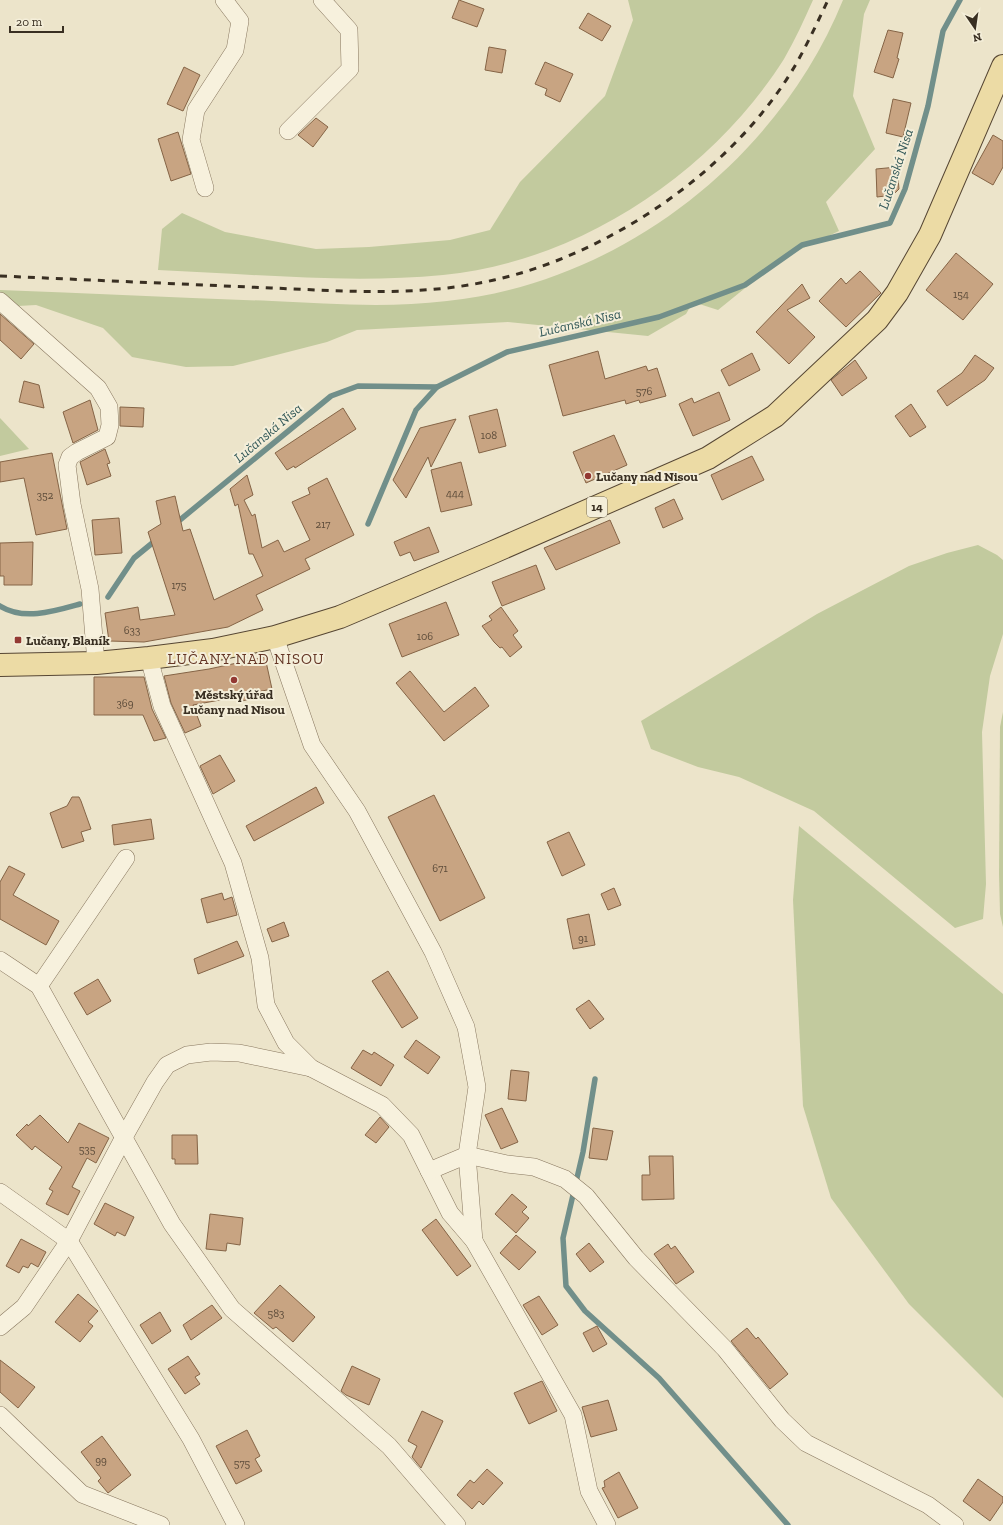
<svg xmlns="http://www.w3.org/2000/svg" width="1003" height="1525" font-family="'Zilla Slab',serif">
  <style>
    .green { fill: #c2ca9e }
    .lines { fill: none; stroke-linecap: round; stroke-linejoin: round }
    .stream { stroke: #718f8a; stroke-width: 5.5 }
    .building { fill: #c8a482; stroke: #856446 }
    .minor-casing { stroke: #88775f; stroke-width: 18 }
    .primary-casing { stroke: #564633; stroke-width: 24 }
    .minor { stroke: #f7f1dd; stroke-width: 17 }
    .primary { stroke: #ecdba5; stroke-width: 22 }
    .rail { stroke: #392f22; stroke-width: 3; stroke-dasharray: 7 7; stroke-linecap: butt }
    .poi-dot { fill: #933933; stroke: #f4eed9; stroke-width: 1.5 }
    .labels { text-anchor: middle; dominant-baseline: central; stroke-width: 4; stroke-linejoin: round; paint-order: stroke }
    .number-label { font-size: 11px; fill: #5d4c3a }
    .shield { fill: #f4eed9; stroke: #716859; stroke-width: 1 }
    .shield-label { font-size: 12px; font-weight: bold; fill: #392f22 }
    .poi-label { font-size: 13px; font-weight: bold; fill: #392f22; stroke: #f4eed9; text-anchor: start }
    .water-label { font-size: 14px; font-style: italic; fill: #325858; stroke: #f4eed9 }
    .quarter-label { font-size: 15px; letter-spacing: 1px; fill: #633524; stroke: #f4eed9 }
  </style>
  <rect width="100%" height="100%" fill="#ece4ca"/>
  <g class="green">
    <path d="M628 0H813C804 20 795 40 784 59 712 173 579 262 443 275 349 284 253 274 158 270L162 229 182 213 225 232 316 249 369 247 450 240 490 230 520 182 605 96 633 20Z"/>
    <path d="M843 0H870L864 14 853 96 875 149 826 202 839 231 782 258 718 310 693 302 686 314 648 336 508 322 357 330 327 342 233 366 186 367 132 357 103 328 36 305 0 307V290C91 293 182 298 272 301 331 304 389 308 447 301 620 283 778 160 843 0Z"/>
    <path d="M0 418 29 449 0 456Z"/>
    <path d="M978 545 997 555 1003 560V634L990 676 982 732 986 884 983 919 955 928 814 811 739 777 698 767 651 749 641 721 817 614 909 566 947 553Z"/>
    <path d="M1003 712V927L1000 914 999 874 1000 727Z"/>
    <path d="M799 826 1003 994V1398L909 1304 831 1198 803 1106 793 900Z"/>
  </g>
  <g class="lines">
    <g class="stream">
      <path d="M175 524 331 396 358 386 437 387 507 352 659 317 745 285 802 245 890 223 905 189 928 106 943 31 960 0"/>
      <path d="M368 524 416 410 437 387"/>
      <path d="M108 597 134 558 156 540"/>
      <path d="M0 606C24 621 55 611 80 604"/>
      <path d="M595 1079 583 1152 563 1238 566 1286 585 1311 659 1378 788 1525"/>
    </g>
  </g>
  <g class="building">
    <path d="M459 0 484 9 477 27 452 18Z"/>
    <path d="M588 13 611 26 602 41 579 28Z"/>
    <path d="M888 30 903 33 897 58 899 59 893 78 874 72Z"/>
    <path d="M489 47 506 50 502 73 485 70Z"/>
    <path d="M545 62 573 74 560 102 545 95 547 89 535 84Z"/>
    <path d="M184 67 200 75 183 111 167 104Z"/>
    <path d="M893 99 911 103 903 137 886 133Z"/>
    <path d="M316 118 328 127 313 147 298 135Z"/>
    <path d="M178 132 191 174 171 181 158 139Z"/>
    <path d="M993 135 1003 141V167L993 185 972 173Z"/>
    <path d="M897 167 899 189 893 195 877 197 876 169Z"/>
    <path d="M956 253 993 284 963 320 926 290Z"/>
    <path d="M860 271 881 293 846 327 819 301 841 278 846 284Z"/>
    <path d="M802 284 810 298 787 310 815 337 789 364 756 332Z"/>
    <path d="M0 314 34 344 21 359 0 340Z"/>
    <path d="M598 351 605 379 646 366 648 371 657 368 666 396 640 403 639 400 626 404 625 400 563 416 549 365Z"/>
    <path d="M752 353 760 370 729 386 721 370Z"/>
    <path d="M975 355 994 368 985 380 947 406 937 391 962 373Z"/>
    <path d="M855 360 867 378 842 396 831 380Z"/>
    <path d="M24 381 39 385 44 408 19 402Z"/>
    <path d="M719 392 730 420 693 436 679 404 692 398 694 403Z"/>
    <path d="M90 400 98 430 73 443 63 412Z"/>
    <path d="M911 404 926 427 910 437 895 416Z"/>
    <path d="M120 407 144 408 143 427 120 426Z"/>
    <path d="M343 408 356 429 295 468 294 466 287 470 275 453Z"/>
    <path d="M497 409 506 446 479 453 469 416Z"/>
    <path d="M456 419 431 467 428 457 406 498 393 480 420 428Z"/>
    <path d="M614 435 627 465 586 483 573 452Z"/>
    <path d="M105 449 110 463 107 464 111 476 87 485 80 462Z"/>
    <path d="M52 453 67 529 36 535 24 478 0 482V462Z"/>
    <path d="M752 456 764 480 722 500 711 475Z"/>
    <path d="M461 462 472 505 441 512 431 470Z"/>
    <path d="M247 475 253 495 244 500 252 516 255 514 262 548 278 540 284 552 310 540 292 502 310 494 308 488 327 478 354 535 305 559 310 569 256 595 263 610 228 627 144 642 109 641 105 613 138 607 140 620 175 615 148 532 161 524 156 501 175 496 183 531 190 529 214 600 263 576 253 554H249L238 504 235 506 230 489Z"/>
    <path d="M674 499 683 519 663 528 655 508Z"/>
    <path d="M119 518 122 553 95 555 92 520Z"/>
    <path d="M610 520 620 543 556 570 544 548Z"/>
    <path d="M429 527 439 552 414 561 410 552 400 556 394 542Z"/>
    <path d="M33 542 32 585H4V576H0V543Z"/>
    <path d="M536 565 545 589 502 606 492 582Z"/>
    <path d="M446 602 459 635 402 657 389 624Z"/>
    <path d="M501 607 518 631 513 635 522 647 510 657 502 647 500 648 494 642 482 626 492 620 489 616Z"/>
    <path d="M265 657 272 689 257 692 258 697 238 702 236 697 193 705 201 726 185 733 171 703 164 676 209 669Z"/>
    <path d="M410 671 444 712 475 687 489 706 444 741 396 683Z"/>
    <path d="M94 677H144L152 709 166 738 154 741 143 715H94Z"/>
    <path d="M220 755 235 781 213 794 200 766Z"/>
    <path d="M316 787 324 803 254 841 246 826Z"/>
    <path d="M434 795 485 898 440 921 388 817Z"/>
    <path d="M72 797H79L81 801 91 829 81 832 84 841 62 848 50 813 67 806Z"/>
    <path d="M151 819 154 839 114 845 112 825Z"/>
    <path d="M569 832 585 865 562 876 547 842Z"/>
    <path d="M9 866 25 874 13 895 59 921 46 945 0 919V882Z"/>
    <path d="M614 888 621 905 608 910 601 894Z"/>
    <path d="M222 893 224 900 232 897 237 915 207 923 201 899Z"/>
    <path d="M589 914 595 945 573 949 567 919Z"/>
    <path d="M284 922 289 936 272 942 267 929Z"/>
    <path d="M237 941 244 956 198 974 194 959Z"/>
    <path d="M388 971 418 1018 402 1028 372 981Z"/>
    <path d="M98 979 111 1001 87 1015 74 993Z"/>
    <path d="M589 1000 604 1019 590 1029 576 1009Z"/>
    <path d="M416 1040 440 1057 428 1074 404 1057Z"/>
    <path d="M363 1050 372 1055 374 1052 394 1065 381 1086 351 1068Z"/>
    <path d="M511 1070 529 1072 526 1101 508 1099Z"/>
    <path d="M502 1108 518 1142 501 1149 485 1115Z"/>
    <path d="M40 1115 68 1143 79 1123 109 1138 96 1163 87 1158 72 1187 80 1191 68 1215 46 1204 53 1191 49 1189 62 1167 35 1146 32 1150 16 1135 27 1124 28 1126Z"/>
    <path d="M380 1117 389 1127 376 1143 365 1135Z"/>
    <path d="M593 1128 613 1131 607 1160 589 1158Z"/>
    <path d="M172 1135H197L198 1164H175V1159H172Z"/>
    <path d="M649 1156H673L674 1199 642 1200V1175H650Z"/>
    <path d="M512 1194 527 1207 522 1212 529 1218 516 1233 495 1214Z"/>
    <path d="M105 1203 134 1217 125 1236 117 1232 115 1236 94 1224Z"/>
    <path d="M210 1214 243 1218 240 1245 227 1243 226 1251 206 1249Z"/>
    <path d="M436 1219 471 1266 457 1276 422 1230Z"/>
    <path d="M516 1235 536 1252 519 1270 500 1253Z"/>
    <path d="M21 1239 46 1252 38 1267 31 1263 28 1268 23 1266 19 1273 6 1266Z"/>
    <path d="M589 1243 604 1262 590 1272 576 1254Z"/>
    <path d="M668 1244 671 1249 675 1246 694 1272 676 1284 654 1254Z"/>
    <path d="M280 1285 315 1317 293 1342 276 1327 273 1329 254 1313Z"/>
    <path d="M78 1294 98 1311 88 1322 93 1326 80 1342 55 1322Z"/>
    <path d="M539 1296 558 1325 542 1335 523 1305Z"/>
    <path d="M212 1305 222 1318 191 1340 183 1325Z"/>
    <path d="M160 1312 171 1331 152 1344 140 1325Z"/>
    <path d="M597 1326 607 1344 593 1352 583 1333Z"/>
    <path d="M747 1328 756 1339 758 1337 788 1374 770 1389 731 1341Z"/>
    <path d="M188 1356 200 1374 195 1377 200 1384 185 1394 168 1369Z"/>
    <path d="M0 1360 35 1387 18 1408 0 1392Z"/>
    <path d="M352 1366 380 1379 369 1405 346 1395 341 1391Z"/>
    <path d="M542 1381 557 1411 529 1424 514 1393Z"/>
    <path d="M608 1400 617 1430 591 1437 582 1407Z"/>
    <path d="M422 1411 443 1421 421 1468 412 1457 417 1446 408 1441Z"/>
    <path d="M247 1430 260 1456 255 1459 262 1471 236 1484 216 1446Z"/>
    <path d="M102 1436 131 1475 108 1493 98 1481 101 1478 81 1452Z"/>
    <path d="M487 1469 503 1483 483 1505 479 1501 472 1509 457 1495 470 1480 474 1483Z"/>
    <path d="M619 1472 638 1508 618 1518 602 1488 605 1487 604 1481Z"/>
    <path d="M978 1479 1003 1497V1502L990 1521 963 1501Z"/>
  </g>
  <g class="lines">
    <g class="minor-casing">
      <g id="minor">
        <path d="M288 131 350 69 349 30 322 0"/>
        <path d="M205 188 191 140 196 110 235 50 240 21 224 0"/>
        <path d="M0 301 98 388 109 407 110 425 107 437 77 452 70 457 67 465 72 504 90 589 96 663"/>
        <path d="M275 637 312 745 357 811 433 952 466 1027 477 1087 467 1155 474 1241"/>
        <path d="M149 658 162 706 233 863 260 958 266 1005 286 1043 311 1068 382 1105 411 1135 450 1213 474 1241 573 1415 589 1491 607 1525"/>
        <path d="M0 960 39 986 172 1224 232 1309 389 1446 457 1525"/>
        <path d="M39 986 126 858"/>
        <path d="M429 1171 467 1155 507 1164 534 1167 565 1179 586 1196 636 1258 725 1349 782 1420 806 1443 928 1505 955 1525"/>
        <path d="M0 1192 69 1241 191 1439 236 1525"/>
        <path d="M0 1327 24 1307 69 1241 124 1137 155 1082 167 1065 187 1055 211 1052 239 1053 311 1068"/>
        <path d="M0 1415 82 1494 161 1525"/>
      </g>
    </g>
    <g class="primary-casing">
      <path id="primary" d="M0 665 96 663 149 658 213 650 275 637 340 617 491 553 708 458 775 416 877 320 897 293 930 235 1003 66"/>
    </g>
    <use href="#minor" class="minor"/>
    <use href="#primary" class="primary"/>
    <path class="rail" d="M0 276C90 280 181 284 271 288 345 291 421 297 494 280 611 254 736 168 796 64 808 43 818 21 828 0"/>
  </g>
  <g class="poi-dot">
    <circle cx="588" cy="476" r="4"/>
    <rect x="14" y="636" width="8" height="8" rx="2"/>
    <circle cx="234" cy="680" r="4"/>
  </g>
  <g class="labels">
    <g class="number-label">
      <text x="961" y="294">154</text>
      <text x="644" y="391">576</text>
      <text x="489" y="435">108</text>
      <text x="455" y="493">444</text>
      <text x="45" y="495">352</text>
      <text x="323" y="524">217</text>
      <text x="179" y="585">175</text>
      <text x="132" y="630">633</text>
      <text x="425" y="636">106</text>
      <text x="125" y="703">369</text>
      <text x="440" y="868">671</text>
      <text x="583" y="938">91</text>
      <text x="87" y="1149">535</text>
      <text x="276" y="1313">583</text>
      <text x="101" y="1460">99</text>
      <text x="242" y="1463">575</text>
    </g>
    <rect class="shield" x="587" y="497" width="20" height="20" rx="3"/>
    <g class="shield-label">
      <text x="597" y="507">14</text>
    </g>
    <g class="poi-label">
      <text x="596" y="476">Lučany nad Nisou</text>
      <text x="26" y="640">Lučany, Blaník</text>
      <text x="234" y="694" text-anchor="middle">Městský úřad<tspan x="234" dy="15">Lučany nad Nisou</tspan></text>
    </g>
    <g class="water-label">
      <text transform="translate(896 169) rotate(-72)">Lučanská Nisa</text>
      <text transform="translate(580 323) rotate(-13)">Lučanská Nisa</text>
      <text transform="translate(268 433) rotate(-40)">Lučanská Nisa</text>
    </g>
    <g class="quarter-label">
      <text x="246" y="659">LUČANY NAD NISOU</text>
    </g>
  </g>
  <g transform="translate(975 28) rotate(167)" stroke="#f4eed9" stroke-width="3" paint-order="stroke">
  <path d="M0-3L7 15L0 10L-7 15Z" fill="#392f22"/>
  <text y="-6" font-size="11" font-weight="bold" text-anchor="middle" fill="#392f22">N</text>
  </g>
  <path d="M10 26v6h53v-6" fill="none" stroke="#392f22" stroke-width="2"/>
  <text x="16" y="26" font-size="12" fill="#392f22" stroke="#f4eed9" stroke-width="3" paint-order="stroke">20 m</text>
</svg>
